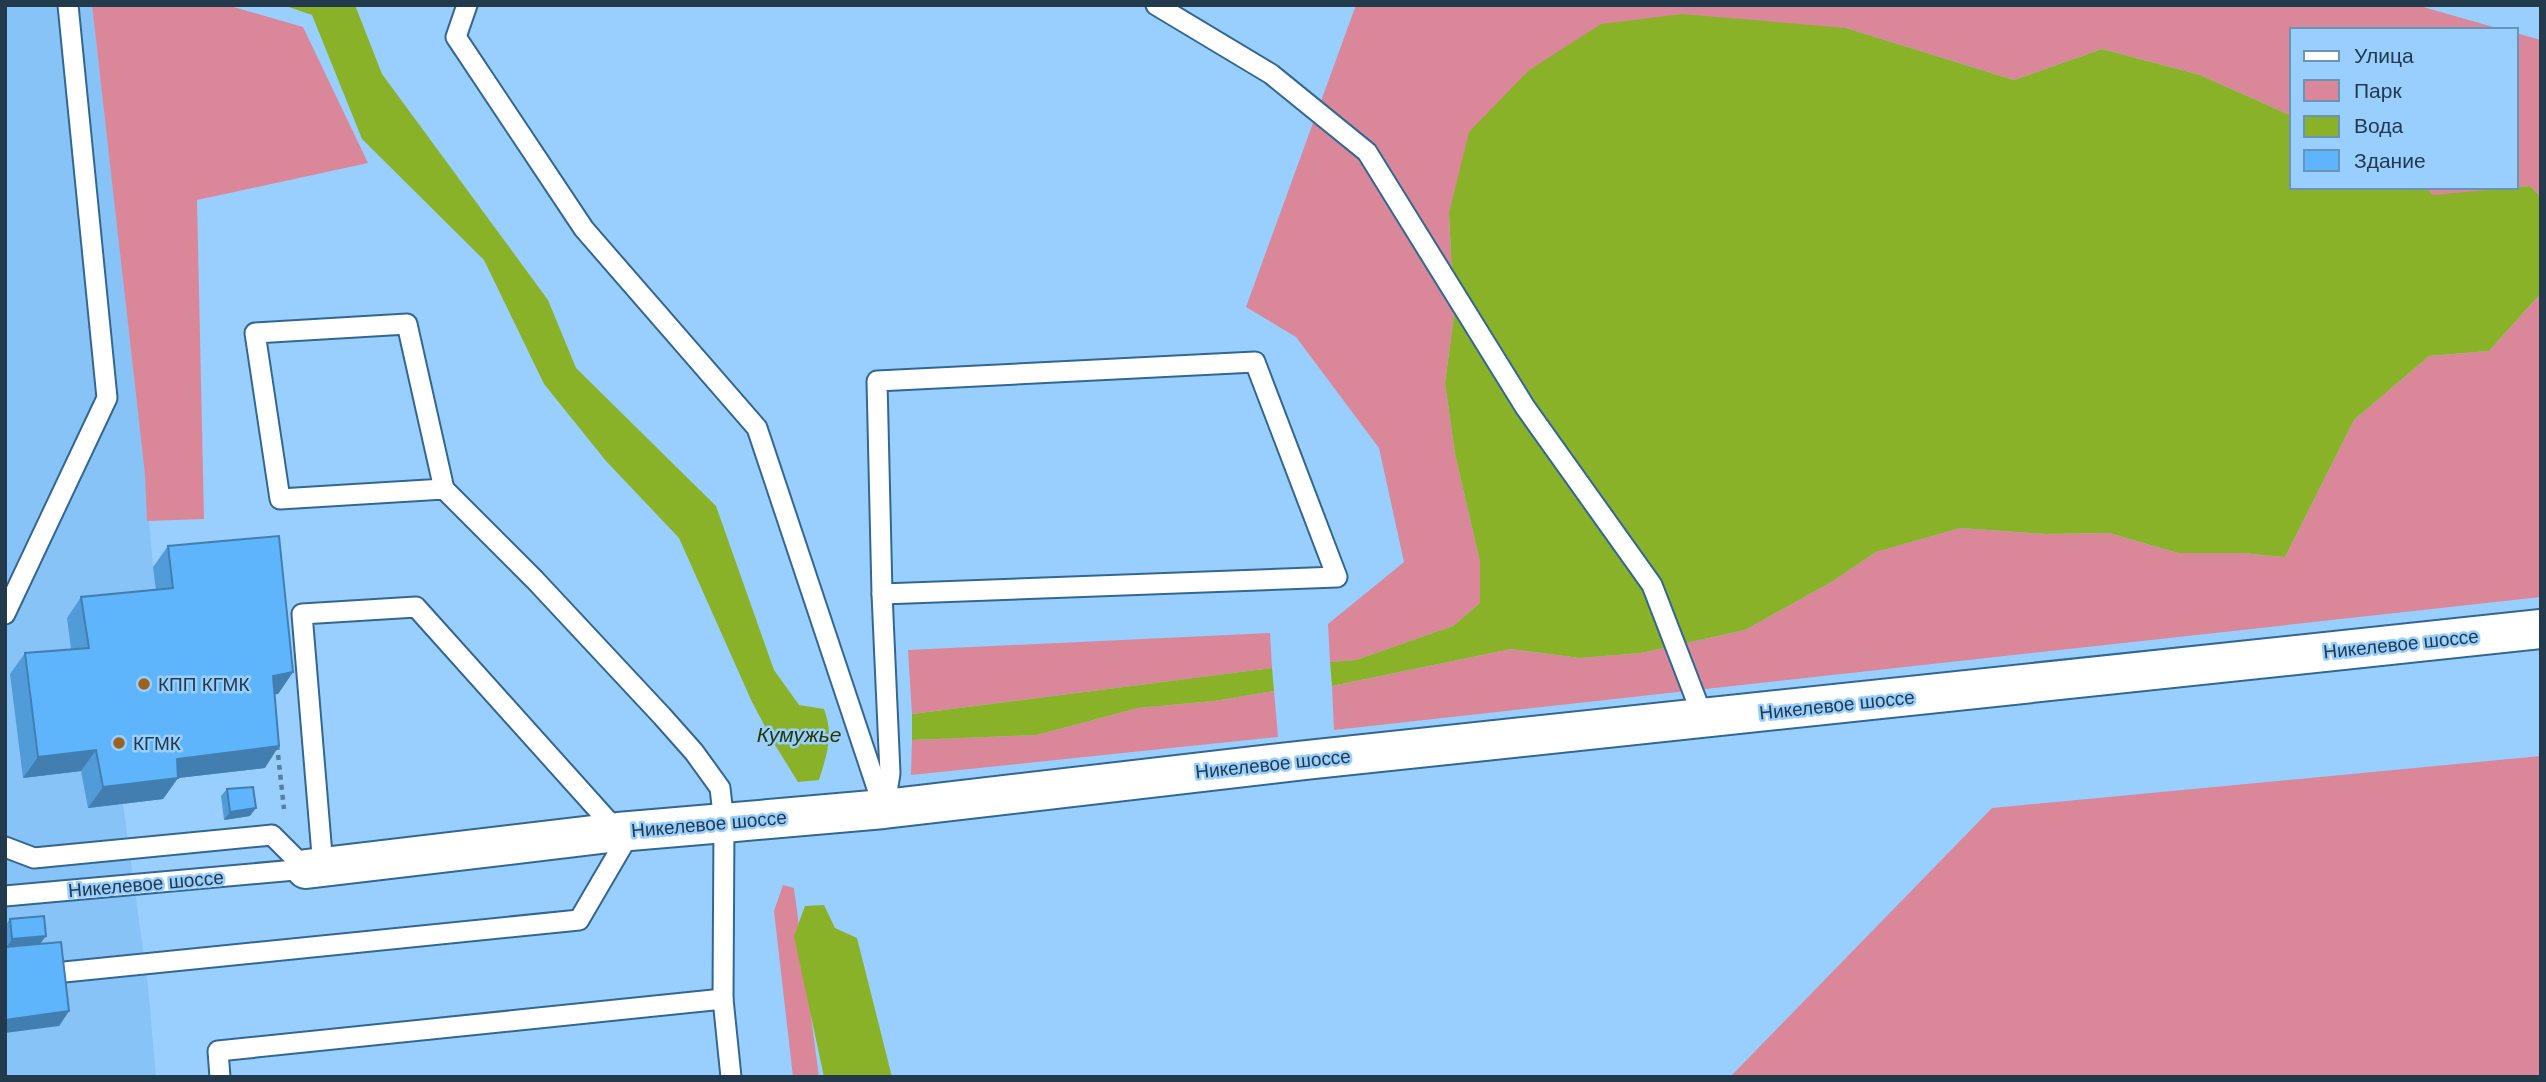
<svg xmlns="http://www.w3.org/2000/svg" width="2546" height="1082" font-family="Helvetica,sans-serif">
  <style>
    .built { fill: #87c3f6 }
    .green { fill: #db879a }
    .water { fill: #8ab228 }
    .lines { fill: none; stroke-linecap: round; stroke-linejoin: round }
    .lane-casing { stroke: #336791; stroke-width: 23 }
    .street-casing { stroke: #336791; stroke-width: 42 }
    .secondary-casing { stroke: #336791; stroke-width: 42 }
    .path { stroke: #597f9f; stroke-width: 4.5; stroke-dasharray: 5 5; stroke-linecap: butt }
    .lane { stroke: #fff; stroke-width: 19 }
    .street { stroke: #fff; stroke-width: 38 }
    .secondary { stroke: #fff; stroke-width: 38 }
    .wall { fill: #519cd8 }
    .shaded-wall { fill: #427fb0 }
    .building { fill: #5eb5fb; stroke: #427fb0; stroke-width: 2 }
    .poi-dot { fill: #9b6220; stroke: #98cffe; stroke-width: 2.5 }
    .labels { text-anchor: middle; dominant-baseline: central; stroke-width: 5; stroke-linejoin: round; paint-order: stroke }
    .street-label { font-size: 19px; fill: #23394c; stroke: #98cffe }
    .poi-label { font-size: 19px; fill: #23394c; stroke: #98cffe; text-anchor: start }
    .water-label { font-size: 21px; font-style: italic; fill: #273700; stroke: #98cffe }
  </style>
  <rect width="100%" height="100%" fill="#98cffe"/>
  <path class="built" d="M5 5H92L145 475 153 567 264 557 278 694 258 697 265 768 163 780V799L123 804 148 986 156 1077H5Z"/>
  <g class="green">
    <path d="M92 5H227L303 27 368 163 197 200 204 519 147 521 145 475Z"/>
    <path d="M1356 5H2416L2504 30H2292V116L2200 75 2102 49 2014 80 1846 28 1449 213 1454 315 1445 383 1455 454 1480 562V603L1453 626 1356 660 1330 662 1328 624 1404 562 1379 448 1296 337 1246 307Z"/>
    <path d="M2516 33 2541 40V197L2530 186 2433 196 2425 187H2516Z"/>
    <path d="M2541 293V597L1334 730 1332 686 1511 649 1580 658 1641 653 1745 630 1833 581 1876 552 1960 528 2045 534 2109 533 2178 553H2241L2285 557 2354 420 2429 356 2489 351Z"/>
    <path d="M1270 633 1272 668 912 714 908 650Z"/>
    <path d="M1274 691 1278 737 911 775 912 740 1037 735 1138 708 1214 701Z"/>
    <path d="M2541 756V1077H1730L1992 808Z"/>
    <path d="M783 885 794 888 819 1077H793L774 911Z"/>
  </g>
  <g class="water">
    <path d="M283 5H355L382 74 548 300 576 368 716 506 774 670 799 705 824 709C834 735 827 754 819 780L798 782 775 745 752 702 679 538 606 461 544 384 484 260 362 139 312 15Z"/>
    <path d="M1682 14 1846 28 2014 80 2102 49 2200 75 2292 116V187H2425L2433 195 2530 186 2541 197V293L2489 351 2429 356 2354 420 2285 557 2241 553H2178L2109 533 2045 534 1960 528 1876 552 1833 581 1745 630 1641 653 1580 658 1511 649 1332 686 1330 662 1356 660 1453 626 1480 603V562L1455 454 1445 383 1454 315 1449 213 1469 132 1528 71 1601 24Z"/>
    <path d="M1272 668 1274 691 1214 701 1138 708 1037 735 912 740V714Z"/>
    <path d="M824 905 835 928 857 938 892 1077H824L794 936 805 906Z"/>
  </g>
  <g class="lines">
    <g class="lane-casing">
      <g id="lane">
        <path d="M467 5 456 37 584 229 757 428 884 809"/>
        <path d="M1156 5 1271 74 1367 152 1525 407 1652 585 1704 720"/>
        <path d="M1255 362 1337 577 882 594 877 381Z"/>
        <path d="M444 489 407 324 255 333 280 499 444 489 535 580 662 716 694 752 720 788 724 823 723 999 731 1077"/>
        <path d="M882 594 890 773 885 806"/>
        <path d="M5 614 107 398 68 5"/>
        <path d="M5 847 34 858 272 835 306 869"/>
        <path d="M323 867 302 614 416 607 618 832"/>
        <path d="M5 896 306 869"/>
        <path d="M5 978 579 920 631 831"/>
        <path d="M220 1077 218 1051 723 999"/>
      </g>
    </g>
    <g class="street-casing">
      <path id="street" d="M306 869 618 832 724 823"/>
    </g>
    <g class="secondary-casing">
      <path id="secondary" d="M724 823 884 809 1306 760 2541 629"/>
    </g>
    <path class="path" d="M277 745 284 809"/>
    <use href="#lane" class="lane"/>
    <use href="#street" class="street"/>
    <use href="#secondary" class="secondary"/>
  </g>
  <g class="wall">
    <path d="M168 546 293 672 278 694H275L265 768 178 778 163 799 88 808 81 771 23 778 10 674 25 653 71 649 67 618 81 597 156 590 153 567Z"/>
    <path d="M227 789 250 816 224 820 221 796Z"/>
    <path d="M10 919 41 943 69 1011 59 1026 7 946 5 926Z"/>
  </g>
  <g class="shaded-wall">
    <path d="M293 672 278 694 258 697 273 676Z"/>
    <path d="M279 746 265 768 178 778 163 799 88 808 103 787 177 759Z"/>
    <path d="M96 750 81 771 23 778 38 757Z"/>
    <path d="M256 808 250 816 224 820 230 812Z"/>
    <path d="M46 936 40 944 7 947 12 939Z"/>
    <path d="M69 1011 59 1026 5 1033V1020Z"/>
  </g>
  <g class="building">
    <path d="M279 536 293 672 273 676 279 746 177 759 178 778 103 787 96 750 38 757 25 653 89 648 81 597 173 588 168 546Z"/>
    <path d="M253 787 256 808 230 812 227 789Z"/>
    <path d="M44 916 46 936 12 939 10 919Z"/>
    <path d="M61 942 69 1011 5 1020V947Z"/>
  </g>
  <g class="poi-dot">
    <circle cx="144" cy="684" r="7"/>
    <circle cx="119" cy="743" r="7"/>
  </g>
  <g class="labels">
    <g class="street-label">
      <text transform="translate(2401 644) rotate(-6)">Никелевое шоссе</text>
      <text transform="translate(1837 705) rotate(-6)">Никелевое шоссе</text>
      <text transform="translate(1273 764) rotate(-6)">Никелевое шоссе</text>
      <text transform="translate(709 824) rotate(-5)">Никелевое шоссе</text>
      <text transform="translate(146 884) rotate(-5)">Никелевое шоссе</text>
    </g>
    <g class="poi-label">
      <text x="158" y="684">КПП КГМК</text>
      <text x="133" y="743">КГМК</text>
    </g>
    <g class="water-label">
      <text x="799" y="734">Кумужье</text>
    </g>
  </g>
  <rect width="2546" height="1082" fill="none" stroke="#23394c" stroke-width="14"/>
  <rect x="2290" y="28" width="228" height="161" fill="#98cffe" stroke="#6993b7" stroke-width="2"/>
  <rect x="2304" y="51" width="35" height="10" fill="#ffffff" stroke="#6993b7" stroke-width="2"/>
  <text x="2354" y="63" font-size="21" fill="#23394c">Улица</text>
  <rect x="2304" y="80" width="35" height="21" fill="#db879a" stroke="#6993b7" stroke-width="2"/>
  <text x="2354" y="98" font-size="21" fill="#23394c">Парк</text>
  <rect x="2304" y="116" width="35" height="21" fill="#8ab228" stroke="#6993b7" stroke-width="2"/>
  <text x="2354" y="133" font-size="21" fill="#23394c">Вода</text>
  <rect x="2304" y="150" width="35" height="21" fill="#5eb5fb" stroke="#6993b7" stroke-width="2"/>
  <text x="2354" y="168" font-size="21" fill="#23394c">Здание</text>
</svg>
